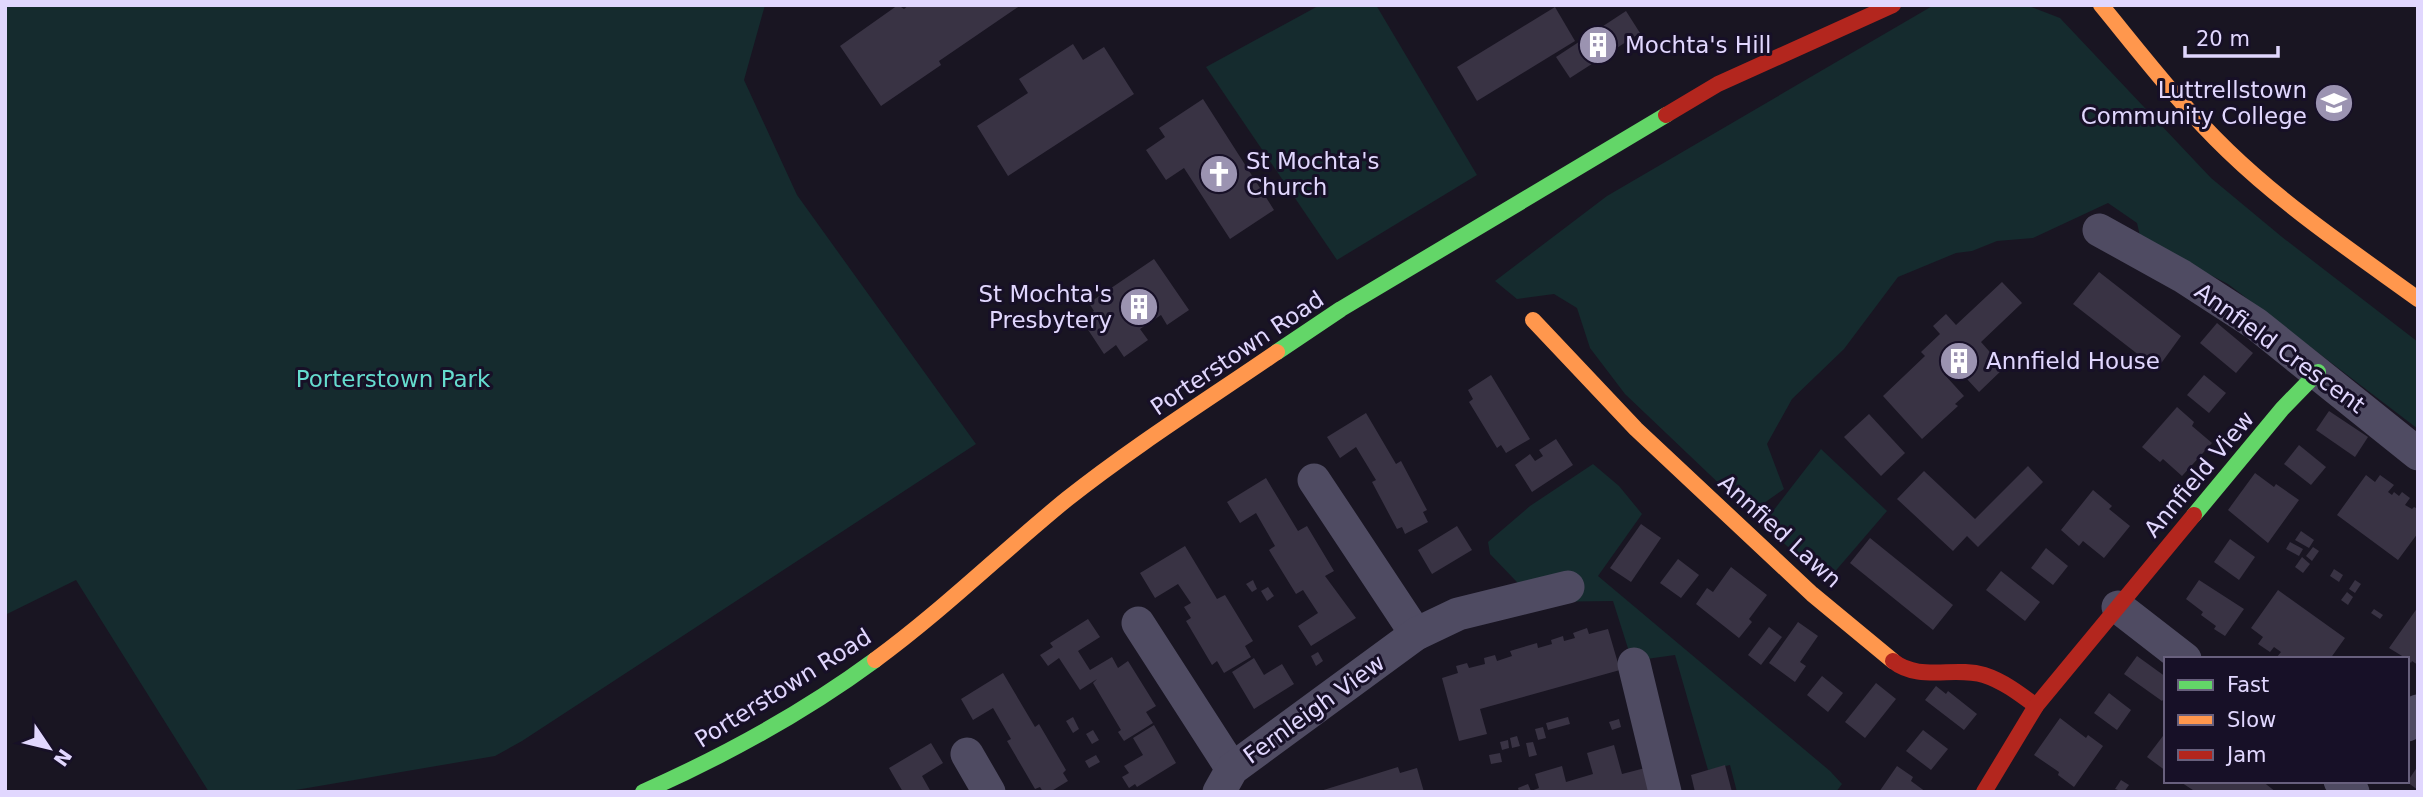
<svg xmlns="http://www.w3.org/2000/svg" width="2423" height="797" font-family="'DejaVu Sans',sans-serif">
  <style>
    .green { fill: #152b2e }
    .building { fill: #393344 }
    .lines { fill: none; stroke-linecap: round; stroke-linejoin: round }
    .street { stroke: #4f4b62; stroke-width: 33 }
    .fast { stroke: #63d668; stroke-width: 16 }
    .slow { stroke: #ff974d; stroke-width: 16 }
    .jam { stroke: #b3261e; stroke-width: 16 }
    .labels { text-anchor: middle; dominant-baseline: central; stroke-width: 6; stroke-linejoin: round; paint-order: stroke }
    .poi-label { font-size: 23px; fill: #e1d7fe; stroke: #171027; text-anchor: start }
    .street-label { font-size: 23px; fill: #e1d7fe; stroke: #171027 }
    .park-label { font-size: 23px; fill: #65dcce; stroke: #171027 }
  </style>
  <rect width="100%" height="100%" fill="#191522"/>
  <g class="green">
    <path d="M5 5H765L744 80 797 195 976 444 522 741 495 756 284 792H209L76 580 5 615Z"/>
    <path d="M1320 5H1376L1477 175 1337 260 1206 67Z"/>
    <path d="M1934 5H2026L2060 18 2211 178 2282 237 2418 342V429L2228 284 2141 240 2137 223 2108 203 2033 238 1997 241 1972 251 1956 253 1898 277 1844 349 1792 399 1767 444 1784 489 1750 513 1625 394 1590 348 1577 308 1554 294 1517 299 1495 281 1607 196Z"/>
    <path d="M1821 449 1887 511 1826 582 1763 524Z"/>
    <path d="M1593 464 1619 486 1642 514 1598 576 1830 771 1842 784 1836 792H1737L1730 765 1708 770 1675 655 1632 661 1613 601 1536 602 1490 554 1488 542 1530 506Z"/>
  </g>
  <g class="building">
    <path d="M898 5 904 9 909 5H1021L939 61 941 65 881 106 840 46Z"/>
    <path d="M1555 7 1575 41 1477 101 1457 67Z"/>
    <path d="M1626 11 1640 33 1570 78 1556 57Z"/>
    <path d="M1073 44 1083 60 1104 47 1134 94 1008 176 977 126 1028 93 1019 79Z"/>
    <path d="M1203 99 1274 210 1230 239 1184 168 1166 180 1146 150 1165 137 1159 128Z"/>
    <path d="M1154 259 1189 310 1167 325 1161 315 1140 329 1148 340 1124 357 1116 345 1104 354 1081 319 1094 311 1089 303Z"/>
    <path d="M2099 272 2181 336 2157 369 2073 304Z"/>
    <path d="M2002 282 2022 303 1981 342 2004 368 1979 392 1954 365 1944 374 1964 396 1955 404 1958 406 1922 439 1883 396 1925 356 1921 352 1940 334 1933 326 1946 314 1956 325Z"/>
    <path d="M2217 323 2253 353 2236 373 2200 343Z"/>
    <path d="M1491 375 1530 439 1506 453 1501 445 1497 448 1469 402 1473 399 1468 390Z"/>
    <path d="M2204 375 2226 393 2209 413 2187 395Z"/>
    <path d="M2177 407 2194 422 2192 426 2212 443 2182 476 2163 459 2160 462 2142 447Z"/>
    <path d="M2329 411 2368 437 2355 457 2316 430Z"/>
    <path d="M1366 413 1396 464 1401 461 1427 510 1423 512 1428 522 1405 534 1402 527 1397 529 1372 482 1376 480 1356 447 1340 458 1327 437Z"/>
    <path d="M1869 414 1905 453 1881 476 1844 437Z"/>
    <path d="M1556 439 1573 465 1532 492 1515 465 1530 454 1535 461 1543 456 1539 450Z"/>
    <path d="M2299 445 2326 467 2311 485 2284 464Z"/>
    <path d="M2028 466 2043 482 1978 547 1967 536 1953 551 1897 499 1924 471 1975 519Z"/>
    <path d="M2255 473 2274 487 2276 484 2299 500 2268 543 2228 510Z"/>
    <path d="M2366 475 2375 482 2380 475 2394 485 2388 492 2392 495 2394 492 2399 496 2402 492 2410 498 2405 505 2412 509 2414 507 2418 509V533L2398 560 2337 515Z"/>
    <path d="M1266 478 1298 531 1307 526 1334 571 1325 576 1356 618 1311 646 1298 626 1318 613 1303 590 1296 594 1269 550 1275 546 1256 513 1240 523 1227 502Z"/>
    <path d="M2093 490 2112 506 2109 509 2130 526 2104 558 2083 541 2079 546 2061 530Z"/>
    <path d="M1641 524 1661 538 1631 582 1610 568Z"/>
    <path d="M1457 526 1472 550 1432 574 1418 550Z"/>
    <path d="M2301 531 2314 540 2309 548 2295 540Z"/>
    <path d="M1870 538 1953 605 1933 630 1850 563Z"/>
    <path d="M2230 539 2255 557 2239 580 2214 562Z"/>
    <path d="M2290 542 2303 549 2299 556 2286 549Z"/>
    <path d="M1185 546 1217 599 1225 595 1253 641 1245 646 1251 657 1224 673 1217 661 1212 665 1186 621 1191 618 1184 607 1191 603 1178 584 1155 598 1140 573Z"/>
    <path d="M2313 547 2319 551 2312 561 2306 556Z"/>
    <path d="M2046 548 2068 566 2053 585 2031 568Z"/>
    <path d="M2302 557 2310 564 2303 573 2295 567Z"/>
    <path d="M1678 559 1699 575 1681 598 1660 583Z"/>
    <path d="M1731 567 1767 595 1749 619 1752 622 1739 638 1696 604 1707 588 1713 592Z"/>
    <path d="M2334 569 2343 575 2339 582 2330 576Z"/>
    <path d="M2001 571 2040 602 2025 621 1986 590Z"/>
    <path d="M1253 580 1257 589 1252 592 1246 584Z"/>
    <path d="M2199 580 2244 609 2225 636 2214 629 2216 626 2201 615 2203 612 2186 599Z"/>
    <path d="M2355 580 2361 584 2355 593 2349 589Z"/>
    <path d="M1268 587 1274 596 1267 601 1261 591Z"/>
    <path d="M2278 590 2345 638 2330 659H2279L2277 657 2281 652 2274 647 2270 652 2258 644 2263 637 2251 628Z"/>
    <path d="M2347 592 2353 597 2348 605 2341 600Z"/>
    <path d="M2418 607V665L2412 661 2411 663 2407 659 2389 648Z"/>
    <path d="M2374 609 2383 615 2380 619 2371 613Z"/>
    <path d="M1088 619 1100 637 1078 651 1090 670 1112 657 1118 668 1128 661 1156 706 1146 712 1153 723 1124 741 1118 732 1121 730 1093 683 1097 679 1080 690 1059 658 1048 666 1040 655 1053 647 1050 643Z"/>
    <path d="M1798 622 1818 636 1800 662 1806 666 1795 682 1769 663Z"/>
    <path d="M1769 627 1782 637 1761 665 1748 655Z"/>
    <path d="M1587 628 1589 634 1608 629 1620 670 1480 709 1487 734 1459 741 1442 678 1458 673 1456 666 1467 663 1469 668 1485 664 1484 658 1495 655 1497 661 1512 656 1510 651 1537 643 1538 648 1552 644 1551 640 1563 636 1564 641 1575 638 1573 633Z"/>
    <path d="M1318 652 1323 661 1316 666 1311 656Z"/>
    <path d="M2137 656 2166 677V696L2162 701 2124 674Z"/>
    <path d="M1254 658 1264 675 1282 664 1294 684 1254 709 1232 672Z"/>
    <path d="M1003 673 1035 727 1039 724 1066 770 1063 773 1068 781 1050 792H1043L1040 787 1035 789 1007 741 1011 739 993 708 973 720 961 699Z"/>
    <path d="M1822 676 1843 693 1828 712 1807 695Z"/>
    <path d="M1876 683 1896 699 1865 738 1845 722Z"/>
    <path d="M1936 686 1946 694 1948 691 1977 714 1964 730 1925 700Z"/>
    <path d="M2109 693 2131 710 2117 730 2094 713Z"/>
    <path d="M1073 717 1079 729 1073 733 1066 721Z"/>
    <path d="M1568 717 1570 724 1548 730 1546 723Z"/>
    <path d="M2060 718 2086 738 2088 735 2103 746 2074 787 2058 775 2059 772 2034 755Z"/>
    <path d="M1619 719 1621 727 1612 730 1609 722Z"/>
    <path d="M1154 725 1176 763 1137 787 1135 784 1129 788 1122 777 1129 773 1124 766 1143 755 1133 738Z"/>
    <path d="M1543 727 1546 738 1538 740 1535 729Z"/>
    <path d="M1093 730 1099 740 1092 744 1086 734Z"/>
    <path d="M1923 730 1948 749 1931 770 1906 751Z"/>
    <path d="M2166 732V771L2147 757Z"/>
    <path d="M1517 736 1520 746 1512 748 1510 738Z"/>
    <path d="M1508 740 1509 748 1502 750 1500 742Z"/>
    <path d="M1533 742 1537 755 1529 757 1526 743Z"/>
    <path d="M931 743 943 763 922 776 931 792H903L889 768Z"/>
    <path d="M1614 745 1622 774 1649 767 1656 792H1519L1518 788 1528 784 1531 791 1539 788 1535 774 1562 766 1566 782 1593 774 1587 753Z"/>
    <path d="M1500 753 1502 762 1491 764 1489 755Z"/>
    <path d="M1096 755 1100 762 1089 768 1085 761Z"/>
    <path d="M1725 765 1732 792H1695L1691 775Z"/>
    <path d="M1897 766 1913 777 1911 781 1926 792H1879Z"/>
    <path d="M2418 766V790L2407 782Z"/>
    <path d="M1398 767 1400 773 1417 768 1424 792H1317Z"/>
    <path d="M2121 780 2129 785 2124 792 2115 789Z"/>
    <path d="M2179 781H2262L2276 792H2196Z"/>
  </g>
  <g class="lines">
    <g class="street">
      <path d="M2099 230 2182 276 2256 324 2418 454"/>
      <path d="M1314 480 1416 634"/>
      <path d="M2118 607 2185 659"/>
      <path d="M1138 623 1232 769"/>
      <path d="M1634 664 1665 792"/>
      <path d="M2407 725 2418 711"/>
      <path d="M967 754 989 792"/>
      <path d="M2340 781 2353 792"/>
      <path d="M1219 792 1232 769 1416 634 1458 614 1568 587"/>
    </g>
    <g class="fast">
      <path d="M1277 352 1341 309 1666 115"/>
      <path d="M2194 515 2282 409 2318 372"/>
      <path d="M643 792C724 756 803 713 875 660"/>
    </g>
    <g class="slow">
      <path d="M2101 5C2142 55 2181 106 2228 151 2286 207 2353 252 2418 299"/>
      <path d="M1533 320 1636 429 1812 594 1893 661"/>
      <path d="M875 660C942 611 1002 552 1067 499 1134 446 1207 400 1277 352"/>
    </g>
    <g class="jam">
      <path d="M1666 115 1718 84 1893 5"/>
      <path d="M1893 661C1919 682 1954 666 1984 675 2003 681 2020 694 2036 706"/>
      <path d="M1984 792 2036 706 2194 515"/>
    </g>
  </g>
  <defs>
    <g id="building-disc" transform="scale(2.0125)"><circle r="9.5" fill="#9b93b1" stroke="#171027"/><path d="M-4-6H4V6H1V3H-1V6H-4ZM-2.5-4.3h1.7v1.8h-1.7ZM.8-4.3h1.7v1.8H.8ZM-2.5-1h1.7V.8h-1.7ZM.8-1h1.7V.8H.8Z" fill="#fff"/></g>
    <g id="school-disc" transform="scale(2.0125)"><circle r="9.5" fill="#9b93b1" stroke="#171027"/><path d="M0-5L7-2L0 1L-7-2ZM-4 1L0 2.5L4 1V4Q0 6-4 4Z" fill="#fff"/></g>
    <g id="church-disc" transform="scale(2.0125)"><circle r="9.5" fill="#9b93b1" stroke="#171027"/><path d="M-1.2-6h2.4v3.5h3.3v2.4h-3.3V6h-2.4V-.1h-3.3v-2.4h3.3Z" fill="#fff"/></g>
  </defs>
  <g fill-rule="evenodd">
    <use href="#building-disc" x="1598" y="45"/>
    <use href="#school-disc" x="2334" y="103"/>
    <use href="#church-disc" x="1219" y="174"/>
    <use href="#building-disc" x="1139" y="307"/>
    <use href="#building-disc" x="1959" y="361"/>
  </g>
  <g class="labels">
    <g class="poi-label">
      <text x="1625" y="45">Mochta's Hill</text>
      <text x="2307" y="90" text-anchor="end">Luttrellstown<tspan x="2307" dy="26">Community College</tspan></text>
      <text x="1246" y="161">St Mochta's<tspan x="1246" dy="26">Church</tspan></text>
      <text x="1112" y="294" text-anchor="end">St Mochta's<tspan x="1112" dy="26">Presbytery</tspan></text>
      <text x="1986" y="361">Annfield House</text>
    </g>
    <g class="street-label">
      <text transform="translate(2280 348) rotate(36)">Annfield Crescent</text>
      <text transform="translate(1237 353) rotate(-34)">Porterstown Road</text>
      <text transform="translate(2199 474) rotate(-50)">Annfield View</text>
      <text transform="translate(1780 531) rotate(42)">Annfied Lawn</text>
      <text transform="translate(783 688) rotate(-32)">Porterstown Road</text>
      <text transform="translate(1314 709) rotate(-36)">Fernleigh View</text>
    </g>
    <g class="park-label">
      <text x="393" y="379">Porterstown Park</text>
    </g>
  </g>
  <rect width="2423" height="797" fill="none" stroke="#e1d7fe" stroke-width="14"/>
  <rect x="2164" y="657" width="245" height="126" fill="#171027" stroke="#68607d" stroke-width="2"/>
  <rect x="2178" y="680" width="35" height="10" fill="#63d668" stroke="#68607d" stroke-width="2"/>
  <text x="2227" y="692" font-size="21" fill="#e1d7fe">Fast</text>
  <rect x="2178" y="715" width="35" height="10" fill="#ff974d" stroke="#68607d" stroke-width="2"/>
  <text x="2227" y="727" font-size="21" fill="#e1d7fe">Slow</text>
  <rect x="2178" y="750" width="35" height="10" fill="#b3261e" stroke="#68607d" stroke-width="2"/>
  <text x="2227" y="762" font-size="21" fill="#e1d7fe">Jam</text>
  <g transform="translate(49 748) rotate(125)" stroke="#171027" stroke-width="5" paint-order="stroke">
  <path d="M0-5L12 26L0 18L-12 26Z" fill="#e1d7fe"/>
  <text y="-10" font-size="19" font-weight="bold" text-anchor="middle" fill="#e1d7fe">N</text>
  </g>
  <path d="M2185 46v10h93v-10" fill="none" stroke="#e1d7fe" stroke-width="3.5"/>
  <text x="2196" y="46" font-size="21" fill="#e1d7fe" stroke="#171027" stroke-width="5" paint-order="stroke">20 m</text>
</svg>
